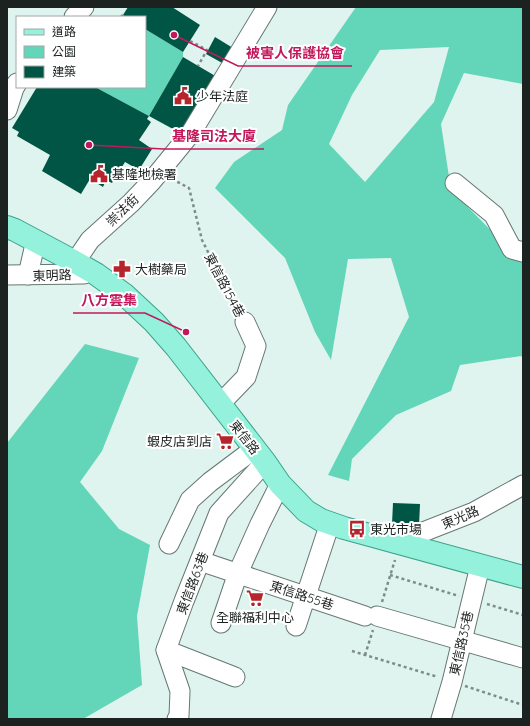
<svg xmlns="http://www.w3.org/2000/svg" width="530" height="726" font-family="Quicksand,'Noto Sans TC',sans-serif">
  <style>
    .green { fill: #63d6ba; fill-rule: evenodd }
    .building { fill: #005545 }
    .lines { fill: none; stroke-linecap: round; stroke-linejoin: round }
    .minor-casing { stroke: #657772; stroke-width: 21 }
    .major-casing { stroke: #3ba28b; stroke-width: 24 }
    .path { stroke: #7e8c88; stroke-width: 2.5; stroke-dasharray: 3 3; stroke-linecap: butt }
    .minor { stroke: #fff; stroke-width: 19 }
    .major { stroke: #94f1dc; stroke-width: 22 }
    .labels { text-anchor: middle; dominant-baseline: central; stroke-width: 4; stroke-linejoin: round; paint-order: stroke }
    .poi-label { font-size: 13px; fill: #1b2220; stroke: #fff; text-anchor: start }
    .street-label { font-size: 13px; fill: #1b2220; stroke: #fff }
    .leader { fill: none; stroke: #c2185b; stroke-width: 1.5 }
    .callout-dot { fill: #c2185b; stroke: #fff; stroke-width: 1.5 }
    .callout-label { font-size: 14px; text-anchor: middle; font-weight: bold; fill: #c2185b; stroke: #fff; stroke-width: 4; stroke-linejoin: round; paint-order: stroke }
  </style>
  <rect width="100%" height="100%" fill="#dff4ee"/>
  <g class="green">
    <path d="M356 7H523V84L464 73 441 124 451 190 523 263V358L521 356 460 365 451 391 396 415 352 459 349 481 328 475 409 317 391 258 348 259 331 360 315 332 285 258 215 188 234 162 282 130 288 105ZM449 47 434 102 365 182 329 144 352 95 380 50Z"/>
    <path d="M145 29 183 52V57L149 116 95 87H145Z"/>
    <path d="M85 344 139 358 102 451 80 482 119 529 150 545 137 616 142 685 83 719H7V443Z"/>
  </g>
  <g class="building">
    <path d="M128 7H172L200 25 183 52 145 29V17H125L123 15Z"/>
    <path d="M215 37 233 48 224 64 206 54Z"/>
    <path d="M183 57 217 77 184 135 149 116Z"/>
    <path d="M37 87H95L149 116 147 119 151 122 139 140 152 149 139 170 125 162 112 183 106 180 103 187 90 179 81 194 42 171 50 155 17 136 19 132 12 128Z"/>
    <path d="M393 503 420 504 419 526 392 524Z"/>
  </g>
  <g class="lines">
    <g class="minor-casing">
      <g id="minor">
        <path d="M74 17 84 7"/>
        <path d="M7 110 14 88 17 83"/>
        <path d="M455 183 494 215 512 249 523 252"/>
        <path d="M71 274 75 262 90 240 131 203 151 182 191 133 267 7"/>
        <path d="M7 275 84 274"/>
        <path d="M28 275 36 240"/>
        <path d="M220 404 246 377 256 346 245 322"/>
        <path d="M395 543 474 512 523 485"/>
        <path d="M169 544 190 500 210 482 254 449"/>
        <path d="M200 561 365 616"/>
        <path d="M377 616 523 658"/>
        <path d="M221 623 238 573 260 524 280 484"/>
        <path d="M296 626 330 523"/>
        <path d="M166 650 235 677"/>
        <path d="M177 719 179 716 180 691 166 650 184 601 219 513 265 462"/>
        <path d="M441 719 452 682 480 566"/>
      </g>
    </g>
    <g class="major-casing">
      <path id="major" d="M7 227 15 230 75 262 96 274 125 295 154 322 176 347 265 462 280 484 306 511 321 520 344 528 523 577"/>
    </g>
    <g class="path">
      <path d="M121 17 123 15"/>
      <path d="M190 41 207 50 198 66"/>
      <path d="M172 179 189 188 202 240 223 282 240 308"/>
      <path d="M390 575 459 596"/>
      <path d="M382 602 395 560"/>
      <path d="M487 604 523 615"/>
      <path d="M352 651 438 677"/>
      <path d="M365 655 373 630"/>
      <path d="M465 686 523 705"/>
    </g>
    <use href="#minor" class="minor"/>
    <use href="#major" class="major"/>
  </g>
  <defs>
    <g id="civic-bare" transform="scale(1.38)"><path d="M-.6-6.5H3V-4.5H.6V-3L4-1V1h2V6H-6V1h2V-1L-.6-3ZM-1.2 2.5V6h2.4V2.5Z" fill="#b6252b" stroke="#fff" stroke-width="2.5" paint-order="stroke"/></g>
    <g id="pharmacy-bare" transform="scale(1.38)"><path d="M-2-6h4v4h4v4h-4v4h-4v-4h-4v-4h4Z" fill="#b6252b" stroke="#fff" stroke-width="2.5" paint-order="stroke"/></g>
    <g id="supermarket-bare" transform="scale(1.38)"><path d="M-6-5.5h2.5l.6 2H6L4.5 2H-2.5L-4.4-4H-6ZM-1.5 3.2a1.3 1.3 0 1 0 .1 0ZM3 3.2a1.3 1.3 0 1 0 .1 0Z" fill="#b6252b" stroke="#fff" stroke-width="2.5" paint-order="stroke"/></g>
    <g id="bus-bare" transform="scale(1.38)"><path d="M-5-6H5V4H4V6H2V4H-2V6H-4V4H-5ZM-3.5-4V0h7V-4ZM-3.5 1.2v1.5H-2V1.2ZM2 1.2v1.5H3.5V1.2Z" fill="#b6252b" stroke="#fff" stroke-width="2.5" paint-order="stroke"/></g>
  </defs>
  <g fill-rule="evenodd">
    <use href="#civic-bare" x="183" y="96"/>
    <use href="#civic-bare" x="99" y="174"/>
    <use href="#pharmacy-bare" x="122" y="269"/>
    <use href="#supermarket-bare" x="225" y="441"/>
    <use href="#bus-bare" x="357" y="529"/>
    <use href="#supermarket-bare" x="255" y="598"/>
  </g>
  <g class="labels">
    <g class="poi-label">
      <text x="196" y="96">少年法庭</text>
      <text x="112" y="174">基隆地檢署</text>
      <text x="135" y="269">大樹藥局</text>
      <text x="212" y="441" text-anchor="end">蝦皮店到店</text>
      <text x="370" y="529">東光市場</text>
      <text x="255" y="617" text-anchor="middle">全聯福利中心</text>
    </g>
    <g class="street-label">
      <text transform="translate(122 210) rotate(-44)">崇法街</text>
      <text transform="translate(52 275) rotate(-2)">東明路</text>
      <text transform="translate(225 285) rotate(62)">東信路154巷</text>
      <text transform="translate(245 437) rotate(52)">東信路</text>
      <text transform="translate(460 517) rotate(-23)">東光路</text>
      <text transform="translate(192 583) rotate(-69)">東信路63巷</text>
      <text transform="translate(302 595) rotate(18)">東信路55巷</text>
      <text transform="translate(461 643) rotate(-77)">東信路35巷</text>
    </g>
  </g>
  <path class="leader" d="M174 35L238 66H352M89 145L164 149H264M186 332L145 313H73"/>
  <g class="callout-dot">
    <circle cx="174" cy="35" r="4"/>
    <circle cx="89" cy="145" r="4"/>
    <circle cx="186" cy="332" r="4"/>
  </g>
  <g class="callout-label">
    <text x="295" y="58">被害人保護協會</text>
    <text x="214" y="141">基隆司法大廈</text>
    <text x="109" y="305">八方雲集</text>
  </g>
  <rect width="530" height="726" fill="none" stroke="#1b2220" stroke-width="16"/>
  <rect x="16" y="16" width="130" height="72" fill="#ffffff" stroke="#a4a7a6"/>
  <rect x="24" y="29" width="20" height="6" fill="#94f1dc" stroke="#a4a7a6"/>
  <text x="52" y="36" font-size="12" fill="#1b2220">道路</text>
  <rect x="24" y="46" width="20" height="12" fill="#63d6ba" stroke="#a4a7a6"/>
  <text x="52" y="56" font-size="12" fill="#1b2220">公園</text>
  <rect x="24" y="66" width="20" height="12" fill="#005545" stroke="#a4a7a6"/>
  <text x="52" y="76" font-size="12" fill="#1b2220">建築</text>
</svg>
